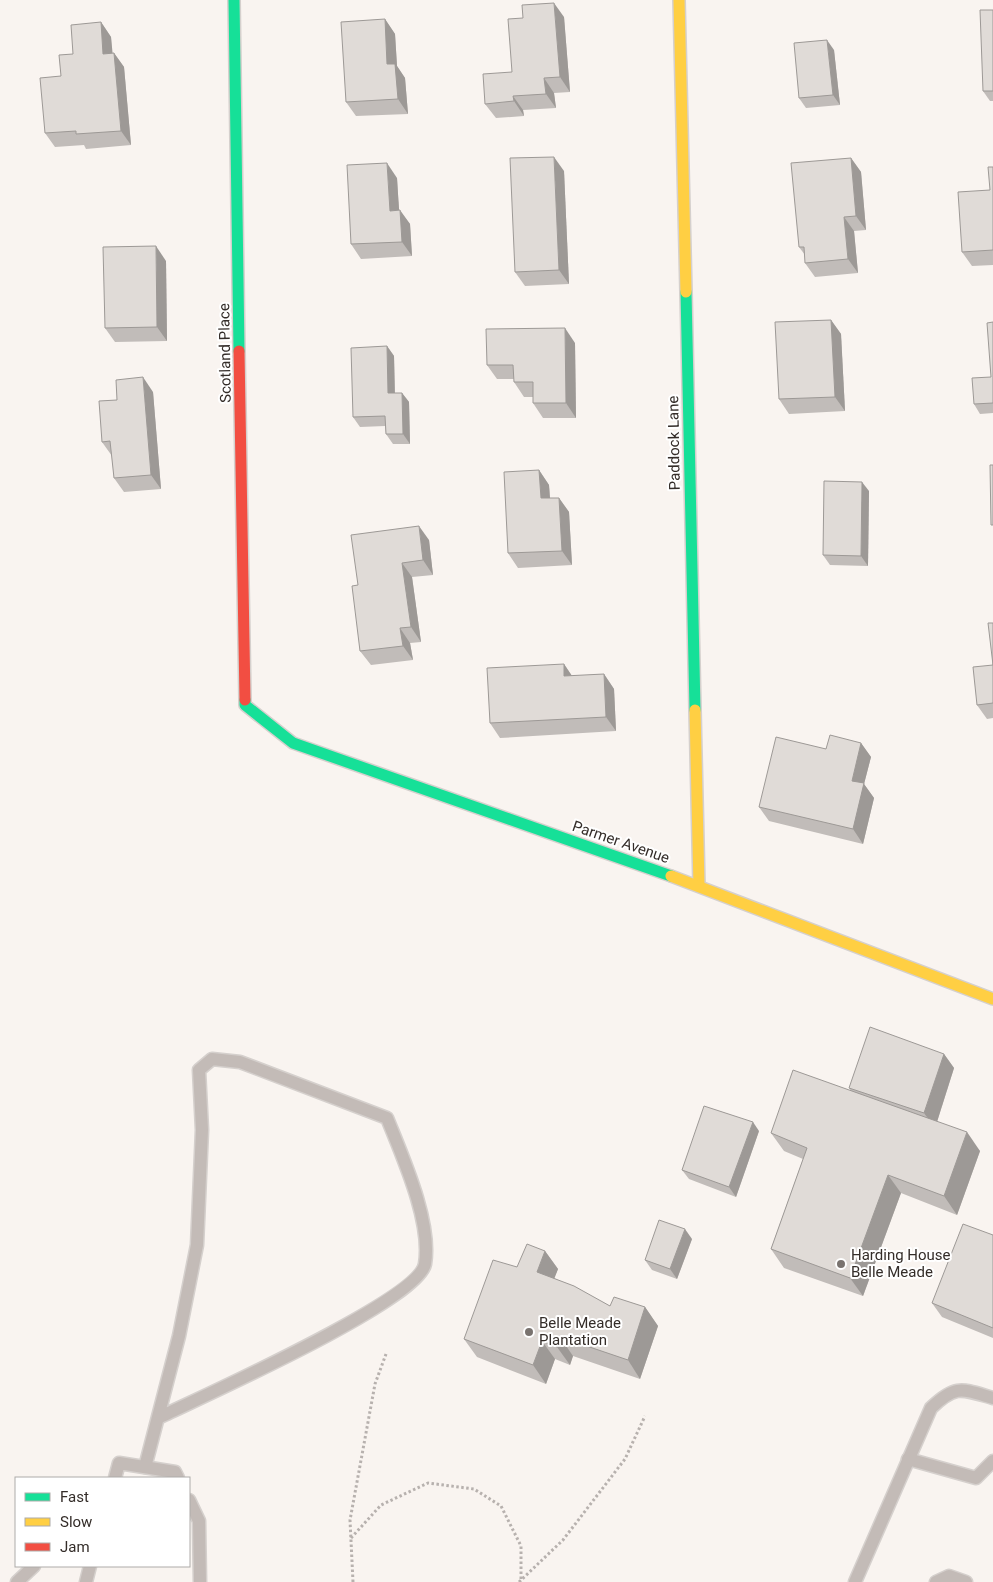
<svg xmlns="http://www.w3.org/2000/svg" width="993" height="1582" font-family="Roboto,sans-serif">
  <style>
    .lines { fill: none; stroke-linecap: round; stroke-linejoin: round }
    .lane-casing { stroke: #d5d0cd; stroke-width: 15 }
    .fast-casing { stroke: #d5d0cd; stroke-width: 14 }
    .slow-casing { stroke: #d5d0cd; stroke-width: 14 }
    .jam-casing { stroke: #d5d0cd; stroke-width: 14 }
    .path { stroke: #b7b1ae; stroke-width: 3; stroke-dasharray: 2.5 2.5; stroke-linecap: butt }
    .lane { stroke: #c3bbb7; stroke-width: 12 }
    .fast { stroke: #16e098; stroke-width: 11 }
    .slow { stroke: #ffcf43; stroke-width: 11 }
    .jam { stroke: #f24e42; stroke-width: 11 }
    .wall { fill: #c1bcb9 }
    .shaded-wall { fill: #9d9996 }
    .building { fill: #e0dbd7; stroke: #9d9996 }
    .poi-dot { fill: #79736f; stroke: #fff; stroke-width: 2 }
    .labels { text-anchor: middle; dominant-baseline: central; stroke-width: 4; stroke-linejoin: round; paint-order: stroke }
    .street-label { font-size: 15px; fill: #342d29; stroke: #fff }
    .poi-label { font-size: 15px; fill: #342d29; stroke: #fff; text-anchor: start }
  </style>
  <rect width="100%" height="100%" fill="#f9f4f0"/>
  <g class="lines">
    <g class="lane-casing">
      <g id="lane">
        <path d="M908 1459 976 1478 993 1461"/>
        <path d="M145 1467 179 1336 197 1245 202 1130 199 1070 212 1059 240 1062 387 1118C403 1158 432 1222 425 1264 418 1301 199 1398 158 1418"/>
        <path d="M115 1478 119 1463 175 1472 178 1478"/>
        <path d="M189 1500 199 1521 200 1582"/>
        <path d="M17 1582 34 1566"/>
        <path d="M86 1582 90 1566"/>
        <path d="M855 1582 931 1408C956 1384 962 1389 993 1398"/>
        <path d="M936 1582 949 1576 966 1582"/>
      </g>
    </g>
    <g class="fast-casing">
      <g id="fast">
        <path d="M234 0 239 351"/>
        <path d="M686 292 695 710"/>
        <path d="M245 700V705L293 743 671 876"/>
      </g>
    </g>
    <g class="slow-casing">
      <g id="slow">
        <path d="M679 0 686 292"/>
        <path d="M695 710 699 886"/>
        <path d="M671 876 993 999"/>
      </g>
    </g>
    <g class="jam-casing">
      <path id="jam" d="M239 351 245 700"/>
    </g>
    <g class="path">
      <path d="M351 1538 381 1505 428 1483 474 1489 501 1506 521 1546V1580"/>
      <path d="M353 1582 350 1520 375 1384 386 1354"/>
      <path d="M519 1582 563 1540 625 1459 645 1416"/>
    </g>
    <use href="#lane" class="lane"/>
    <use href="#fast" class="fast"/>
    <use href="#slow" class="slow"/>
    <use href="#jam" class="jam"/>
  </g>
  <g class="wall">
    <path d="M993 10V101H990L983 91Z"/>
    <path d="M564 17 570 92 554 93 556 108 523 110 524 116 496 118 485 104 512 72Z"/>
    <path d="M385 19 395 34 397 66 405 78 408 114 356 116 346 102Z"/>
    <path d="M101 22 111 37 112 53H114L124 67 131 145 86 149 84 145 55 147 45 133 73 54Z"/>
    <path d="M834 50 840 105 806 108 799 98Z"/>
    <path d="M851 158 861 172 866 230 854 231 858 273 815 277 805 263V255L799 247Z"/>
    <path d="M993 167V265L972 266 962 252 990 190Z"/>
    <path d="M564 171 569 284 525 286 515 272Z"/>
    <path d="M397 178 399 210 410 224 412 256 361 259 351 244Z"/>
    <path d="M166 261 167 341 115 342 105 328Z"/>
    <path d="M831 320 841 334 845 411 789 414 779 399Z"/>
    <path d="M993 322V413L980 414 974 404 991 377Z"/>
    <path d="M575 343 576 418H543L533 403V397H524L514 382V379H497L487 365Z"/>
    <path d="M387 346 394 356 395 393H402L409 402 410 444H393L386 434 385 426 360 427 353 417Z"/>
    <path d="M153 392 161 489 124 492 114 478 112 456 102 442Z"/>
    <path d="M539 470 549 485 550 498H559L569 512 572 565 518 568 508 553Z"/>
    <path d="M869 491 868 566 830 565 823 555Z"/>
    <path d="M429 540 433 575 412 577 421 642 410 643 413 660 371 665 360 651 358 585Z"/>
    <path d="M993 623V718L987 719 977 705 993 665Z"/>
    <path d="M564 664 572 676 604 674 614 689 616 731 500 738 490 723Z"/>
    <path d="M861 743 871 757 864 784 874 798 863 844 769 821 759 807 826 749Z"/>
    <path d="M944 1054 954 1068 937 1122 980 1151 957 1215 901 1193 863 1296 784 1268 771 1249 803 1159 784 1151 771 1133 851 1091 849 1088Z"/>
    <path d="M759 1131 736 1197 689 1179 682 1170Z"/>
    <path d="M993 1235V1338L942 1317 932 1303Z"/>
    <path d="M692 1239 677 1279 652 1270 645 1260Z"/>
    <path d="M545 1251 558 1269 554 1278 610 1306 645 1307 658 1326 640 1379 573 1356 570 1365 555 1359 546 1384 477 1357 464 1339 517 1267Z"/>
  </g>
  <g class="shaded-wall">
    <path d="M554 3 564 17 570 92 560 77Z"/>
    <path d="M385 19 395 34 397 66 405 78 408 114 398 99 387 64Z"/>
    <path d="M101 22 111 37 114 68 103 54Z"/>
    <path d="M827 40 834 50 840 105 833 95Z"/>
    <path d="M114 53 124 67 131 145 121 131Z"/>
    <path d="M544 78 554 93 556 108 546 94Z"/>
    <path d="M513 96 523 110 524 116 514 101Z"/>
    <path d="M554 157 564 171 569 284 559 270Z"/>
    <path d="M851 158 861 172 866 230 856 216Z"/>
    <path d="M387 163 397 178 400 225 390 211Z"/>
    <path d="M400 210 410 224 412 256 402 242Z"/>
    <path d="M844 217 854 231 858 273 848 259Z"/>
    <path d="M156 246 166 261 167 341 157 327Z"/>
    <path d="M831 320 841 334 845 411 835 397Z"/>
    <path d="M565 328 575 343 576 418 566 403Z"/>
    <path d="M387 346 394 356 395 403 388 393Z"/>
    <path d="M143 377 153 392 161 489 151 475Z"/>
    <path d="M402 393 409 402 410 444 403 434Z"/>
    <path d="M539 470 549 485 551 513 541 498Z"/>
    <path d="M862 482 869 491 868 566 861 556Z"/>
    <path d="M559 498 569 512 572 565 562 551Z"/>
    <path d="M419 526 429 540 433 575 423 560Z"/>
    <path d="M402 563 412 577 421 642 411 627Z"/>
    <path d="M400 628 410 643 413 660 403 646Z"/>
    <path d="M564 664 574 679 564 676Z"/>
    <path d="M604 674 614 689 616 731 606 717Z"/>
    <path d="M861 743 871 757 864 784 874 798 863 844 853 829 852 781Z"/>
    <path d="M944 1054 954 1068 935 1128 924 1113Z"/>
    <path d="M753 1122 759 1131 736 1197 729 1187Z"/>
    <path d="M967 1132 980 1151 957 1215 944 1196Z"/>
    <path d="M888 1175 901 1193 863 1296 850 1278Z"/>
    <path d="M685 1229 692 1239 677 1279 670 1269Z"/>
    <path d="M545 1251 558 1269 550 1290 537 1272Z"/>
    <path d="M645 1307 658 1326 640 1379 628 1360Z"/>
    <path d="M560 1337 573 1356 570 1365 557 1347Z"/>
    <path d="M542 1341 555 1359 546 1384 533 1365Z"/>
  </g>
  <g class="building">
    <path d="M554 3 560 77 544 78 546 94 513 96 514 101 485 104 483 74 512 72 508 19 523 18 522 5Z"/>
    <path d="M980 10H993V91H983Z"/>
    <path d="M385 19 387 64H395L398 99 346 102 341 22Z"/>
    <path d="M101 22 103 54 114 53 121 131 76 134V131L45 133 40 78 61 76 59 55 73 54 71 25Z"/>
    <path d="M827 40 833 95 799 98 794 43Z"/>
    <path d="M554 157 559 270 515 272 510 158Z"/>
    <path d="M851 158 856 216 844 217 848 259 805 263 804 247H799L791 163Z"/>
    <path d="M387 163 390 211 400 210 402 242 351 244 347 165Z"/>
    <path d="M988 167H993V250L962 252 958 192 990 190Z"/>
    <path d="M156 246 157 327 105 328 103 247Z"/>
    <path d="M831 320 835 397 779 399 775 322Z"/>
    <path d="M993 322V403L974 404 972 378 991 377 987 323Z"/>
    <path d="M565 328 566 403H533V382H514L513 365H487L486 329Z"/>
    <path d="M387 346 388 393H402L403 434H386L385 416 353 417 351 348Z"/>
    <path d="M143 377 151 475 114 478 110 441 102 442 99 401 117 400 116 380Z"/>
    <path d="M990 465H993V525H991Z"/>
    <path d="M539 470 541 498H559L562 551 508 553 504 472Z"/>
    <path d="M824 481 862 482 861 556 823 555Z"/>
    <path d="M419 526 423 560 402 563 411 627 400 628 403 646 360 651 352 586 358 585 351 535Z"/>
    <path d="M988 623H993V703L977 705 973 667 993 665Z"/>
    <path d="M564 664V676L604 674 606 717 490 723 487 668Z"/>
    <path d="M830 735 861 743 852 781 864 783 853 829 759 807 776 737 826 749Z"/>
    <path d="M870 1027 944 1054 924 1113 849 1088Z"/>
    <path d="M793 1070 967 1132 944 1196 888 1175 850 1278 771 1249 807 1148 771 1133Z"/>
    <path d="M704 1106 753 1122 729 1187 682 1170Z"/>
    <path d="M659 1220 685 1229 670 1269 645 1260Z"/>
    <path d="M963 1224 993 1235V1328L932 1303Z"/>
    <path d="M527 1244 545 1251 537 1272 574 1286 610 1306 614 1297 645 1307 628 1360 560 1337 557 1347 542 1341 533 1365 464 1339 493 1260 517 1267Z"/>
  </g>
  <g class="poi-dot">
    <circle cx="841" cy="1264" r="5"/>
    <circle cx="529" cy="1332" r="5"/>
  </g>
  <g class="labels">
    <g class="street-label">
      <text transform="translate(225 353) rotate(-91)">Scotland Place</text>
      <text transform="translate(674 443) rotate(-91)">Paddock Lane</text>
      <text transform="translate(621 842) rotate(19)">Parmer Avenue</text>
    </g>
    <g class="poi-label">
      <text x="851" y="1255">Harding House<tspan x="851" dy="17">Belle Meade</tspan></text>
      <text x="539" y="1323">Belle Meade<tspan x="539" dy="17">Plantation</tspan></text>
    </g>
  </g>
  <rect x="15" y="1477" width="175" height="90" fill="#ffffff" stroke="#aeaba9"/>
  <rect x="25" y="1493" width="25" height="8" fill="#16e098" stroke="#aeaba9"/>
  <text x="60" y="1502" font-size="15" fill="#342d29">Fast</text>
  <rect x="25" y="1518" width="25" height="8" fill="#ffcf43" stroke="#aeaba9"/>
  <text x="60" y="1527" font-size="15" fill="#342d29">Slow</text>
  <rect x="25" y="1543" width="25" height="8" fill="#f24e42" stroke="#aeaba9"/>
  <text x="60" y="1552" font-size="15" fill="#342d29">Jam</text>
</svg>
